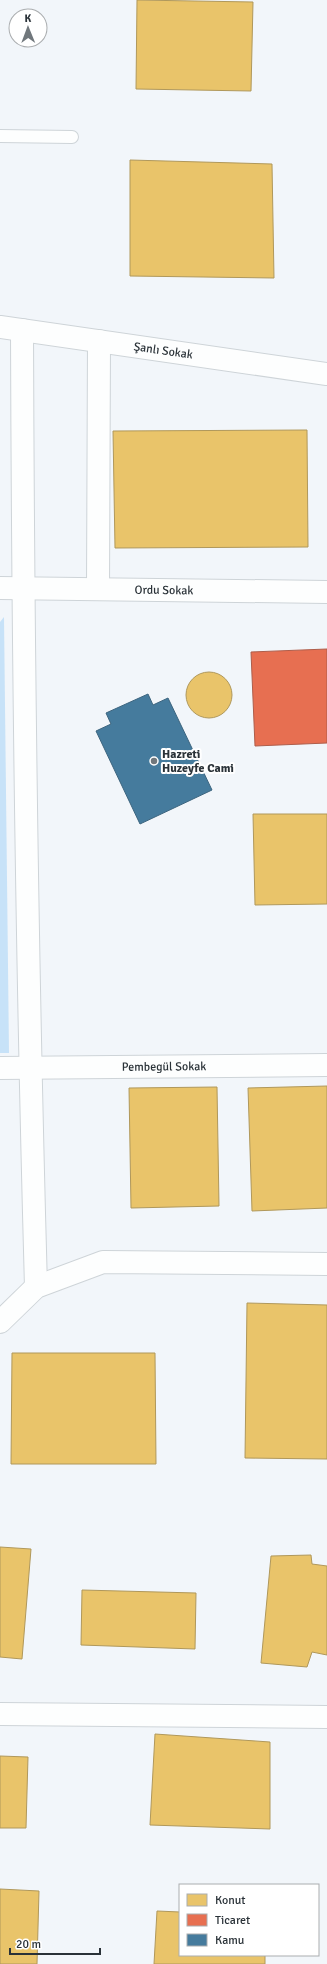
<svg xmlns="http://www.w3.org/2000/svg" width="327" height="1964" font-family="Signika,sans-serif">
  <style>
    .green { fill: #c7e2f8 }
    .homes { fill: #e9c46a; stroke: #b0985b }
    .shops { fill: #e76f51; stroke: #ae5d4a }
    .public { fill: #457b9d; stroke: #3d657f }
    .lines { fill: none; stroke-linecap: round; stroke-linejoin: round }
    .lane-casing { stroke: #ced4d8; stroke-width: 14 }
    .street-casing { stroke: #ced4d8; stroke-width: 24 }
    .lane { stroke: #fdfefe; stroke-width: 12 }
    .street { stroke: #fdfefe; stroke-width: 22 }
    .poi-dot { fill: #70777c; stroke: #fff; stroke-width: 1.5 }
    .labels { text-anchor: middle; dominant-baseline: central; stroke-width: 4; stroke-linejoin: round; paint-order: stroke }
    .street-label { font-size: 12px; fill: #2a3238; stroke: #fff }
    .poi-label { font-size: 12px; font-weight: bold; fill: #2a3238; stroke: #fff; text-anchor: start }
  </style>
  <rect width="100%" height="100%" fill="#f2f6fa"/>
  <path class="green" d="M4 617 9 1053H0V622Z"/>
  <g class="homes">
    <path d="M137 0 253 2 251 91 136 89Z"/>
    <path d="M130 160 272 164 274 278 130 276Z"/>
    <path d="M307 430 308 547 115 548 113 431Z"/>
    <circle cx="209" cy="695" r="23"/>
    <path d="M253 814H327V904L255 905Z"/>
    <path d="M327 1086V1208L252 1211 248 1088Z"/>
    <path d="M217 1087 219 1206 131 1208 129 1088Z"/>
    <path d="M247 1303 327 1305V1459L245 1458Z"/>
    <path d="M12 1353H155L156 1464H11Z"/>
    <path d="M0 1547 31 1549 22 1659 0 1657Z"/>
    <path d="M311 1555 312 1564 327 1566V1655L312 1652 307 1667 261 1663 271 1556Z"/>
    <path d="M82 1590 196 1593 195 1649 81 1645Z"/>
    <path d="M155 1734 270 1742V1829L150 1825Z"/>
    <path d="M0 1756 28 1757 26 1828H0Z"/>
    <path d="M0 1889 39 1891 37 1964H0Z"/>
    <path d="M157 1911 180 1912V1955H265V1964H154Z"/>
  </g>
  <path class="shops" d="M327 649V743L255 746 251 652Z"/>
  <path class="public" d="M148 694 153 705 168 698 212 790 140 824 96 731 111 724 106 713Z"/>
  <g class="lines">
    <g class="lane-casing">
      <path id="lane" d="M0 136 72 137"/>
    </g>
    <g class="street-casing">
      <g id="street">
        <path id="s1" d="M0 327 327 374"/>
        <path d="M22 330C23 649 27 968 36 1287"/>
        <path id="s2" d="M0 588 327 592"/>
        <path d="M98 589 99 341"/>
        <path id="s3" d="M0 1068 327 1065"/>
        <path d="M0 1322 36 1287 103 1262 327 1264"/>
        <path d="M0 1714 327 1717"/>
      </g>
    </g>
    <use href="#lane" class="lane"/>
    <use href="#street" class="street"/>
  </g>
  <circle class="poi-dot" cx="154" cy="761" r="4"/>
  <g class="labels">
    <g class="street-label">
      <text stroke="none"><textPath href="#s1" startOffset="165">Şanlı Sokak</textPath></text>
      <text stroke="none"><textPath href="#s2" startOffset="164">Ordu Sokak</textPath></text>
      <text stroke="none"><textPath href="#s3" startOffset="164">Pembegül Sokak</textPath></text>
    </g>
    <g class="poi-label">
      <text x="162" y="754">Hazreti<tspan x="162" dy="14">Huzeyfe Cami</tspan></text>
    </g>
  </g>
  <rect x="179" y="1884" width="140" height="72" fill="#ffffff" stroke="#aaadaf"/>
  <rect x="187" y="1894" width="20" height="12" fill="#e9c46a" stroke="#aaadaf"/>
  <text x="215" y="1904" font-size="12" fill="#2a3238">Konut</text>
  <rect x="187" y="1914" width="20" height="12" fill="#e76f51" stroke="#aaadaf"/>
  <text x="215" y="1924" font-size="12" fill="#2a3238">Ticaret</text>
  <rect x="187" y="1934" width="20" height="12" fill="#457b9d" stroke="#aaadaf"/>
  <text x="215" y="1944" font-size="12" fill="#2a3238">Kamu</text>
  <g transform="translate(28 28) rotate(359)"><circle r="19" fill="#ffffff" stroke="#aaadaf"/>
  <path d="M0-3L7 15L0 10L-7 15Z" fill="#70777c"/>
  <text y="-6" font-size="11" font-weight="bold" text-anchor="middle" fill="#2a3238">K</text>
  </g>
  <path d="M10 1948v6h90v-6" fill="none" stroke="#2a3238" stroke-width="2"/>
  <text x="16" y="1948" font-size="12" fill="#2a3238" stroke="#ffffff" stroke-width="3" paint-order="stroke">20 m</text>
</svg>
